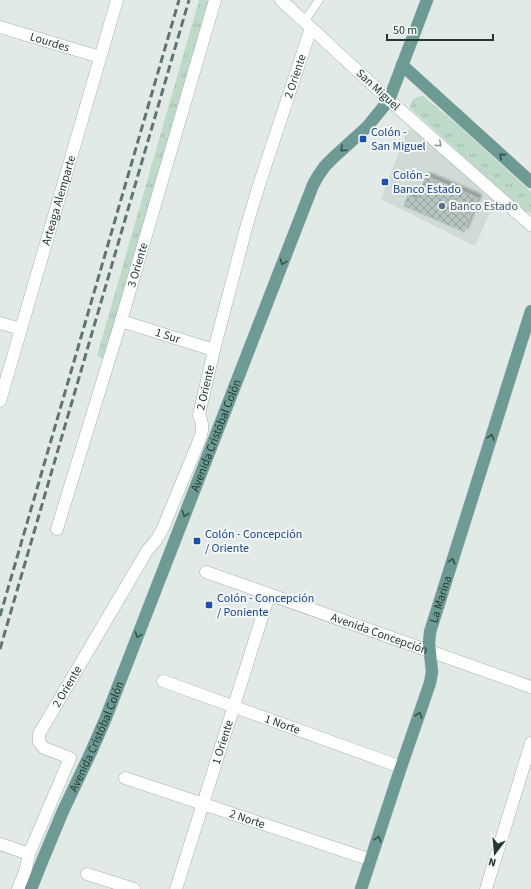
<svg xmlns="http://www.w3.org/2000/svg" width="531" height="889" font-family="'Source Sans 3',sans-serif">
  <style>
    .built { fill: #d0dad6 }
    .grass { fill: url(#grass-tufts) }
    .building { fill: url(#building-cross-hatch); stroke: #b5c3bf; filter: url(#shadow) }
    .lines { fill: none; stroke-linecap: round; stroke-linejoin: round }
    .lane-casing { stroke: #a5b1ae; stroke-width: 9 }
    .street-casing { stroke: #a5b1ae; stroke-width: 13 }
    .secondary-casing { stroke: #a2b5b0; stroke-width: 13 }
    .primary-casing { stroke: #bdc4c3; stroke-width: 13 }
    .lane { stroke: #fff; stroke-width: 8 }
    .street { stroke: #fff; stroke-width: 12 }
    .secondary { stroke: #fff; stroke-width: 12 }
    .primary { stroke: #6b9b93; stroke-width: 12 }
    .rail { stroke: #5e7571; stroke-width: 3; stroke-dasharray: 8 4; stroke-linecap: butt }
    .oneway { stroke: #929c9a }
    .oneway2 { stroke: #36524d }
    .transit-dot { fill: #1a4fb4; stroke: #f2f7f5; stroke-width: 1.5 }
    .service-dot { fill: #5c6f8a; stroke: #f2f7f5; stroke-width: 1.5 }
    .labels { text-anchor: middle; dominant-baseline: central; stroke-width: 4; stroke-linejoin: round; paint-order: stroke }
    .street-label { font-size: 12px; fill: #243936; stroke: #f2f7f5 }
    .transit-label { font-size: 12px; fill: #164399; stroke: #f2f7f5; text-anchor: start }
    .service-label { font-size: 12px; fill: #4e5e75; stroke: #f2f7f5; text-anchor: start }
  </style>
  <defs>
    <pattern id="grass-tufts" width="24" height="20" patternUnits="userSpaceOnUse"><rect width="24" height="20" fill="#bdd9c7"/><path d="M3 7l-1-3M5 7V3M7 7l1-3M15 17l-1-3M17 17v-4M19 17l1-3" fill="none" stroke="#a2bbac"/></pattern>
    <pattern id="building-cross-hatch" width="8" height="8" patternUnits="userSpaceOnUse"><rect width="8" height="8" fill="#b7c5c0"/><path d="M0 0l8 8M0 8l8-8" fill="none" stroke="#95a19d"/></pattern>
    <filter id="shadow"><feDropShadow dx="3.5" dy="-3.5" stdDeviation="1" flood-color="#0004"/></filter>
  </defs>
  <rect width="100%" height="100%" fill="#e2eae7"/>
  <path class="built" d="M408 129 418 131 495 201 475 246 381 199Z"/>
  <g class="grass">
    <path d="M199 0H210L104 359 97 356Z"/>
    <path d="M423 96 460 127 531 192V213L523 210 410 108 412 100 417 97Z"/>
  </g>
  <path class="building" d="M426 176 478 198 464 232 404 206 408 195 417 199Z"/>
  <g class="lines">
    <g class="lane-casing">
      <path id="lane" d="M304 22 319 0"/>
    </g>
    <g class="street-casing">
      <g id="street">
        <path d="M281 0 389 100"/>
        <path id="s1" d="M0 27 100 57"/>
        <path id="s2" d="M121 321 214 350"/>
        <path d="M0 323 21 329"/>
        <path id="s3" d="M57 529 121 321 215 0"/>
        <path id="s4" d="M206 572 531 687"/>
        <path id="s5" d="M163 681 401 767"/>
        <path id="s6" d="M125 778 371 860"/>
        <path d="M0 844 29 854"/>
        <path d="M87 874 134 889"/>
        <path id="s7" d="M18 889 25 872 29 854 70 758 44 748 39 742V734L147 551 157 539 163 528 201 436C203 428 203 422 199 415L214 350 246 228 259 185 311 28"/>
        <path id="s8" d="M176 889 269 595"/>
        <path d="M486 889 531 743"/>
      </g>
    </g>
    <g class="secondary-casing">
      <g id="secondary">
        <path d="M389 100 531 225"/>
        <path id="s9" d="M0 401 117 0"/>
      </g>
    </g>
    <g class="primary-casing">
      <g id="primary">
        <path d="M402 65 531 182"/>
        <path id="s10" d="M31 889 43 859 63 811 91 752 105 720 313 185 318 176 325 166 334 157 367 127 389 100 427 0"/>
        <path id="s11" d="M361 889 401 767 430 683 432 672 429 643 430 632 531 311"/>
      </g>
    </g>
    <use href="#lane" class="lane"/>
    <use href="#street" class="street"/>
    <use href="#secondary" class="secondary"/>
    <use href="#primary" class="primary"/>
    <g class="rail">
      <path d="M0 616 179 0"/>
      <path d="M0 649 189 0"/>
    </g>
  </g>
  <defs><path id="oneway-chevron" d="M-2-3.5L2.5 0L-2 3.5" fill="none" stroke-width="1.6" stroke-linecap="round" stroke-linejoin="round"/></defs>
  <use class="oneway" href="#oneway-chevron" transform="translate(439 144) rotate(41)"/>
  <g class="oneway2">
    <use href="#oneway-chevron" transform="translate(343 149) rotate(138)"/>
    <use href="#oneway-chevron" transform="translate(502 156) rotate(-138)"/>
    <use href="#oneway-chevron" transform="translate(283 262) rotate(111)"/>
    <use href="#oneway-chevron" transform="translate(491 437) rotate(-73)"/>
    <use href="#oneway-chevron" transform="translate(185 514) rotate(111)"/>
    <use href="#oneway-chevron" transform="translate(452 561) rotate(-73)"/>
    <use href="#oneway-chevron" transform="translate(138 635) rotate(111)"/>
    <use href="#oneway-chevron" transform="translate(419 715) rotate(-71)"/>
    <use href="#oneway-chevron" transform="translate(378 839) rotate(-72)"/>
  </g>
  <g class="transit-dot">
    <rect x="359" y="135" width="8" height="8" rx="2"/>
    <rect x="381" y="178" width="8" height="8" rx="2"/>
    <rect x="193" y="537" width="8" height="8" rx="2"/>
    <rect x="205" y="601" width="8" height="8" rx="2"/>
  </g>
  <circle class="service-dot" cx="442" cy="206" r="4"/>
  <g class="labels">
    <g class="street-label">
      <text stroke="none"><textPath href="#s1" startOffset="52">Lourdes</textPath></text>
      <text stroke="none"><textPath href="#s7" startOffset="899">2 Oriente</textPath></text>
      <text transform="translate(378 90) rotate(43)">San Miguel</text>
      <text stroke="none"><textPath href="#s9" startOffset="209">Arteaga Alemparte</textPath></text>
      <text stroke="none"><textPath href="#s3" startOffset="276">3 Oriente</textPath></text>
      <text stroke="none"><textPath href="#s2" startOffset="49">1 Sur</textPath></text>
      <text stroke="none"><textPath href="#s7" startOffset="575">2 Oriente</textPath></text>
      <text stroke="none"><textPath href="#s10" startOffset="490">Avenida Cristóbal Colón</textPath></text>
      <text stroke="none"><textPath href="#s11" startOffset="303">La Marina</textPath></text>
      <text stroke="none"><textPath href="#s4" startOffset="184">Avenida Concepción</textPath></text>
      <text stroke="none"><textPath href="#s7" startOffset="240">2 Oriente</textPath></text>
      <text stroke="none"><textPath href="#s5" startOffset="127">1 Norte</textPath></text>
      <text stroke="none"><textPath href="#s10" startOffset="166">Avenida Cristóbal Colón</textPath></text>
      <text stroke="none"><textPath href="#s8" startOffset="154">1 Oriente</textPath></text>
      <text stroke="none"><textPath href="#s6" startOffset="129">2 Norte</textPath></text>
    </g>
    <g class="transit-label">
      <text x="371" y="132">Colón -<tspan x="371" dy="14">San Miguel</tspan></text>
      <text x="393" y="175">Colón -<tspan x="393" dy="14">Banco Estado</tspan></text>
      <text x="205" y="534">Colón - Concepción<tspan x="205" dy="14">/ Oriente</tspan></text>
      <text x="217" y="598">Colón - Concepción<tspan x="217" dy="14">/ Poniente</tspan></text>
    </g>
    <g class="service-label">
      <text x="450" y="206">Banco Estado</text>
    </g>
  </g>
  <g transform="translate(495 853) rotate(196)" stroke="#f2f7f5" stroke-width="3" paint-order="stroke">
  <path d="M0-3L7 15L0 10L-7 15Z" fill="#243936"/>
  <text y="-6" font-size="11" font-weight="bold" text-anchor="middle" fill="#243936">N</text>
  </g>
  <path d="M387 34v6h106v-6" fill="none" stroke="#243936" stroke-width="2"/>
  <text x="393" y="34" font-size="12" fill="#243936" stroke="#f2f7f5" stroke-width="3" paint-order="stroke">50 m</text>
</svg>
